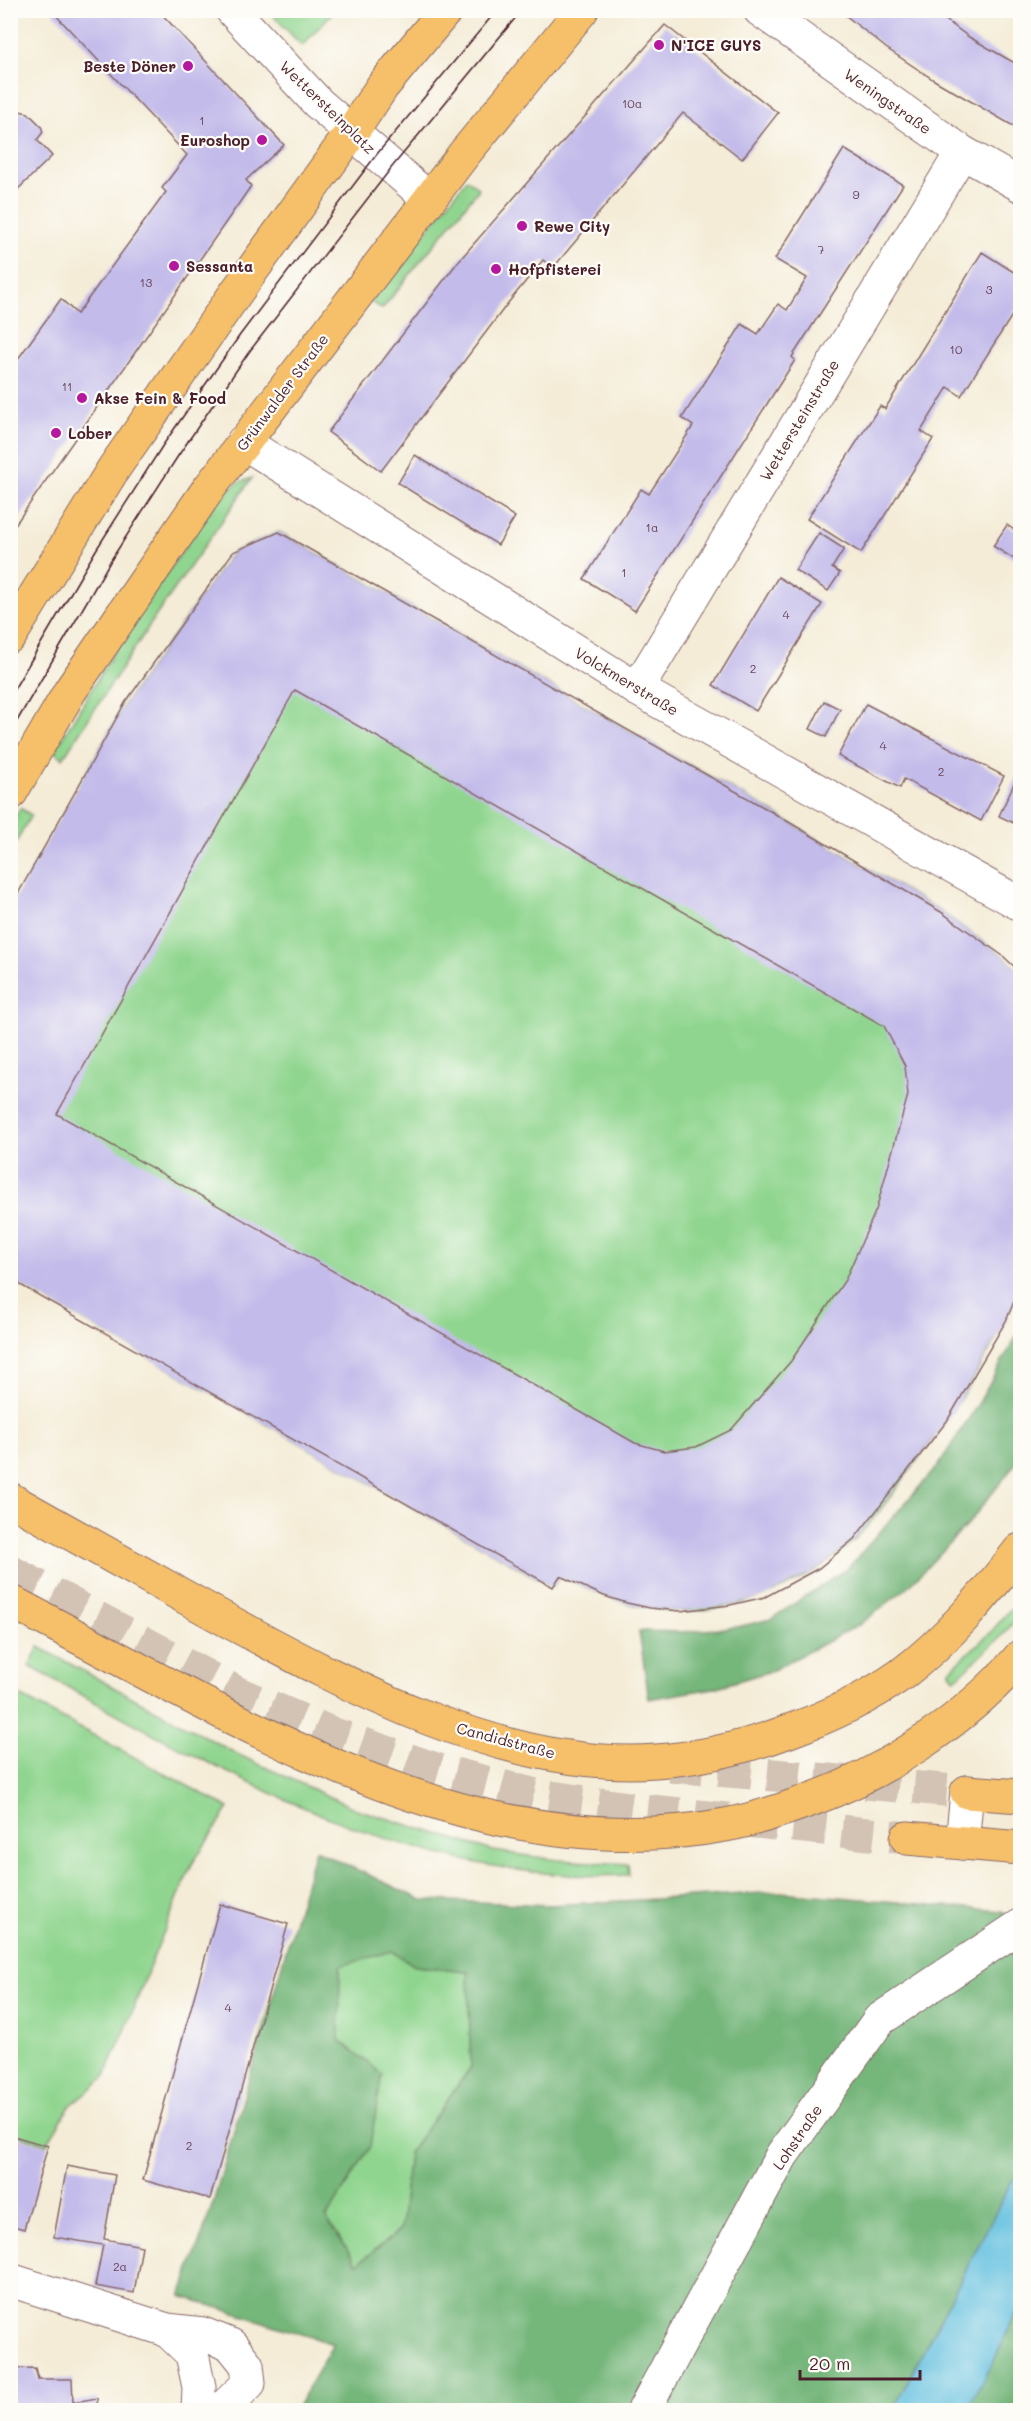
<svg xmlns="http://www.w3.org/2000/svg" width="1031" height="2421" font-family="Mali,sans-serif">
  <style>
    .green { fill: #90d58f; stroke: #6d7a5d; stroke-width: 1.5 }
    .forest { fill: #74b67a; stroke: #5f6a52; stroke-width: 1.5; fill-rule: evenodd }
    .water { fill: #61bfdf; stroke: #566f85; stroke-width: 1.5 }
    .building { fill: #c3bbea; fill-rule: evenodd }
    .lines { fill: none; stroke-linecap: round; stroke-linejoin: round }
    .highway-tunnel { stroke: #d2c3b5; stroke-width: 33; stroke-dasharray: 33 16; stroke-linecap: butt }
    .minor-casing { stroke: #866767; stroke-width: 35 }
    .major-casing { stroke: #866767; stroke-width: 35 }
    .highway-casing { stroke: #866767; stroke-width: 35 }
    .minor { stroke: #fff; stroke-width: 33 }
    .major { stroke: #f6c06b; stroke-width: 33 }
    .highway { stroke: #f6c06b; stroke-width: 33 }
    .tram { stroke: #4a1f2b; stroke-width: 1.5 }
    .poi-dot { fill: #b5179e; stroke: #fdfcf7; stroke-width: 2 }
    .labels { text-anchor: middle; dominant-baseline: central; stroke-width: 4.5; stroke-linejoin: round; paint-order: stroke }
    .number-label { font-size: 12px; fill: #68465b }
    .poi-label { font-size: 15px; font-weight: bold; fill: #4a1f2b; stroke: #fdfcf7; text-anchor: start }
    .street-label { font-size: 15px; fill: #4a1f2b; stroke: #fdfcf7 }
  </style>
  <rect width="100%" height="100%" fill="#fdfcf7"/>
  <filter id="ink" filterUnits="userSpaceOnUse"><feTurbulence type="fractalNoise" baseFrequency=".0167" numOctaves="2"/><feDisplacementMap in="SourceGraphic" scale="12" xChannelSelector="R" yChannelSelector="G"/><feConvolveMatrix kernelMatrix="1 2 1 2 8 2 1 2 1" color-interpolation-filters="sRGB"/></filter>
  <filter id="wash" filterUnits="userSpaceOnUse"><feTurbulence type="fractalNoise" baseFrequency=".008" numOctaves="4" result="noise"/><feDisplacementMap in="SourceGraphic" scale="24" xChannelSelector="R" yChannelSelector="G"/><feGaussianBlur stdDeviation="1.35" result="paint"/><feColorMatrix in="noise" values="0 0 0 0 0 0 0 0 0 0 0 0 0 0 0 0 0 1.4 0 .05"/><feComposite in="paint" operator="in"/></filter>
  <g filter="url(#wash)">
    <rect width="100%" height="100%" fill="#f4ecd7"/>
    <g class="green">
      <path d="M269 11H334L302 46Z"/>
      <path d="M467 179 479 189 382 309 371 302Z"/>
      <path d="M252 478 155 617 63 758 54 752 121 640 218 499 237 483Z"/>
      <path d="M279 532 765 808 941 912 1003 956 1020 972V1287C994 1349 957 1408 916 1462 897 1487 876 1519 854 1540 801 1590 722 1621 650 1608 618 1603 589 1589 560 1576L553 1587 11 1279V908L125 703 233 552Z"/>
      <path d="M20 808 31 815 11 852V825Z"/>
      <path d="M1020 1598V1615L999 1639 955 1679 949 1671 991 1632Z"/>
      <path d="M39 1647 239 1755 356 1809 493 1851 558 1860 628 1864 629 1875C410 1887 215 1767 29 1666Z"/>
      <path d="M11 1691 229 1808 192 1864 153 1958 126 2028 104 2078 70 2106 47 2144 11 2133Z"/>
      <path d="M392 1951 415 1966 468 1971 471 2067 409 2153 401 2229 357 2264 326 2218 370 2147 338 2041 340 1965Z"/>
    </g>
    <g class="forest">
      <path d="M1020 1330V1458L968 1524 908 1587 859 1625 771 1671 714 1688 649 1699 639 1631 683 1632 737 1627 771 1619 847 1569 938 1466 978 1404Z"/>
      <path d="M315 1850 422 1900 551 1905 780 1892 1002 1911 1020 1926V2173L1012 2181 893 2410H295L333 2344 181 2296 214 2200ZM392 1951 415 1966 468 1971 471 2067 409 2153 401 2229 357 2264 326 2218 370 2147 382 2074 339 2040 340 1966Z"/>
      <path d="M1020 2304V2410H966L993 2363Z"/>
    </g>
    <path class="water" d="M1020 2173V2304L993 2363 966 2410H893L1012 2181Z"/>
    <g id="blocks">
      <g class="building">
        <path d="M51 10H158L284 145 246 180 251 186 10 532V370L61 299 77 314 166 192 162 188 187 155Z"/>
        <path d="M839 10H932L969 37 1020 66V130L934 80 886 48Z"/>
        <path d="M665 25 778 113 742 159 683 113 553 268 543 260 508 303 381 471 328 432 457 263Z"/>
        <path d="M19 111 28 113 41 126 43 132 37 140 52 156 10 197V114L13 116Z"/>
        <path d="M844 149 903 185 792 357 795 360 635 611 584 579 641 489 649 494 693 426 682 418 742 324 758 334 778 304 787 310 807 278 775 259Z"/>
        <path d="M982 252 1020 276V303L961 396 948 387 921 431 933 439 861 553 807 519 880 406 885 409Z"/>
        <path d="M415 455 515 517 498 545 398 483Z"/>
        <path d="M1007 525 1020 534V549L1014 559 993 546Z"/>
        <path d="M279 532 765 808 941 912 1003 956 1020 972V1287L1006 1321 947 1421 854 1539 819 1568 765 1597 730 1605 680 1611 650 1608 627 1603 604 1596 560 1576 553 1587 10 1279V908L125 703 233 552ZM295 690 884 1026 905 1066 908 1095 876 1210 845 1280 791 1361 731 1430 696 1447 664 1451 635 1443 57 1114Z"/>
        <path d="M819 533 844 549 832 568 840 573 828 591 795 570Z"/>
        <path d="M778 577 822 604 756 711 713 685Z"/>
        <path d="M824 701 840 709 826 737 810 729Z"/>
        <path d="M866 704 1004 776 981 821 904 779 900 788 838 756Z"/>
        <path d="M1017 777 1020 779V826L999 816Z"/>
        <path d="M220 1904 288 1924 210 2199 143 2180Z"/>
        <path d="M10 2135 48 2146 24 2229 10 2225Z"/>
        <path d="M67 2166 115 2175 104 2239 142 2246 134 2293 95 2286 103 2245 54 2237Z"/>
        <path d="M35 2368 38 2379H72L73 2402 97 2398 98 2410H10V2369Z"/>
      </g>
    </g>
  </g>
  <g filter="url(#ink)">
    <use href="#blocks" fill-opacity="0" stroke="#866767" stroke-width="1.5"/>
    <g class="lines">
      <g class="highway-tunnel">
        <path d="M10 1571 238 1693 334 1734 439 1770 536 1795 642 1810 907 1838"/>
        <path d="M670 1766 967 1792"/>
      </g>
      <g class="minor-casing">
        <g id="minor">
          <path d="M232 10 318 103 429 199"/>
          <path d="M760 10 962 152 1020 185"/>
          <path d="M243 442 637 689 1020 904"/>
          <path d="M637 689 962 152"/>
          <path d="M962 1843 967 1792"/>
          <path d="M10 2280 167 2330 203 2334 231 2345 247 2365 249 2383 221 2410"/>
          <path d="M167 2330 192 2354 199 2387 198 2410"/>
          <path d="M644 2410 782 2155 879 2020 1020 1926"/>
        </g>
      </g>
      <g class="major-casing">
        <g id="major">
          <path d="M10 636 114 468 235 294 352 132 382 87 446 10"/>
          <path d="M10 794 70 691 207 491 464 154 582 10"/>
          <path d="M10 1499C80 1539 151 1578 221 1617 348 1686 507 1772 656 1761 702 1758 746 1747 789 1731 828 1717 868 1698 902 1674 948 1639 985 1595 1020 1550"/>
          <path d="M10 1601C66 1631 122 1660 178 1690 346 1778 530 1861 725 1825 754 1820 783 1810 810 1800 886 1773 968 1718 1020 1657"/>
        </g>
      </g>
      <g class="highway-casing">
        <g id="highway">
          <path d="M967 1792 1020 1796"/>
          <path d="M907 1838 1020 1848"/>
        </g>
      </g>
      <use href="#minor" class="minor"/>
      <use href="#major" class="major"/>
      <use href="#highway" class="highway"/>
      <g class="tram">
        <path d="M10 696 96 550 163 445 240 335 377 154 497 10"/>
        <path d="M10 733 111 560 178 456 249 352 392 167 522 10"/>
      </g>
    </g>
  </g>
  <g class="poi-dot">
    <circle cx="659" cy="45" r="6"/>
    <circle cx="188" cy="66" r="6"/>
    <circle cx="262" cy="140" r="6"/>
    <circle cx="522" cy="226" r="6"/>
    <circle cx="174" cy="266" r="6"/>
    <circle cx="496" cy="269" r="6"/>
    <circle cx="82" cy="398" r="6"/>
    <circle cx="56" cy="433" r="6"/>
  </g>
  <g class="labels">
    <g class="number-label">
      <text x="632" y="103">10a</text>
      <text x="202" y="120">1</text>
      <text x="856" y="194">9</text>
      <text x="821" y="249">7</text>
      <text x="146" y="282">13</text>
      <text x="989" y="289">3</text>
      <text x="956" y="349">10</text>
      <text x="67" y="386">11</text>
      <text x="652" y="527">1a</text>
      <text x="624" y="572">1</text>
      <text x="786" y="614">4</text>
      <text x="753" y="668">2</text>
      <text x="883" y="745">4</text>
      <text x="941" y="771">2</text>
      <text x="228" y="2007">4</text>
      <text x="189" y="2145">2</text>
      <text x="120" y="2266">2a</text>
    </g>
    <g class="poi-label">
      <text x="671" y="45">N'ICE GUYS</text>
      <text x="176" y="66" text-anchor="end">Beste Döner</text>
      <text x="250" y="140" text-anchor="end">Euroshop</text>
      <text x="534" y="226">Rewe City</text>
      <text x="186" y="266">Sessanta</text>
      <text x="508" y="269">Hofpfisterei</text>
      <text x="94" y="398">Akse Fein &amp; Food</text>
      <text x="68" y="433">Lober</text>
    </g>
    <g class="street-label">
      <text transform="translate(888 101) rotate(35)">Weningstraße</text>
      <text transform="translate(328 107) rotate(44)">Wettersteinplatz</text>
      <text transform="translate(282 392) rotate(-53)">Grünwalder Straße</text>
      <text transform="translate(799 420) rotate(-59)">Wettersteinstraße</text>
      <text transform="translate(627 681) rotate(31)">Volckmerstraße</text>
      <text transform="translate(506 1740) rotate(15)">Candidstraße</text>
      <text transform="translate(797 2137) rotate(-56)">Lohstraße</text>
    </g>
  </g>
  <rect width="1031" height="2421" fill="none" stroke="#fdfcf7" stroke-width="36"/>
  <path d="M800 2370v9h120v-9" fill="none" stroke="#4a1f2b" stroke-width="3"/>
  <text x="809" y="2370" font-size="18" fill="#4a1f2b" stroke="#fdfcf7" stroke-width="4.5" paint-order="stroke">20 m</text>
</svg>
